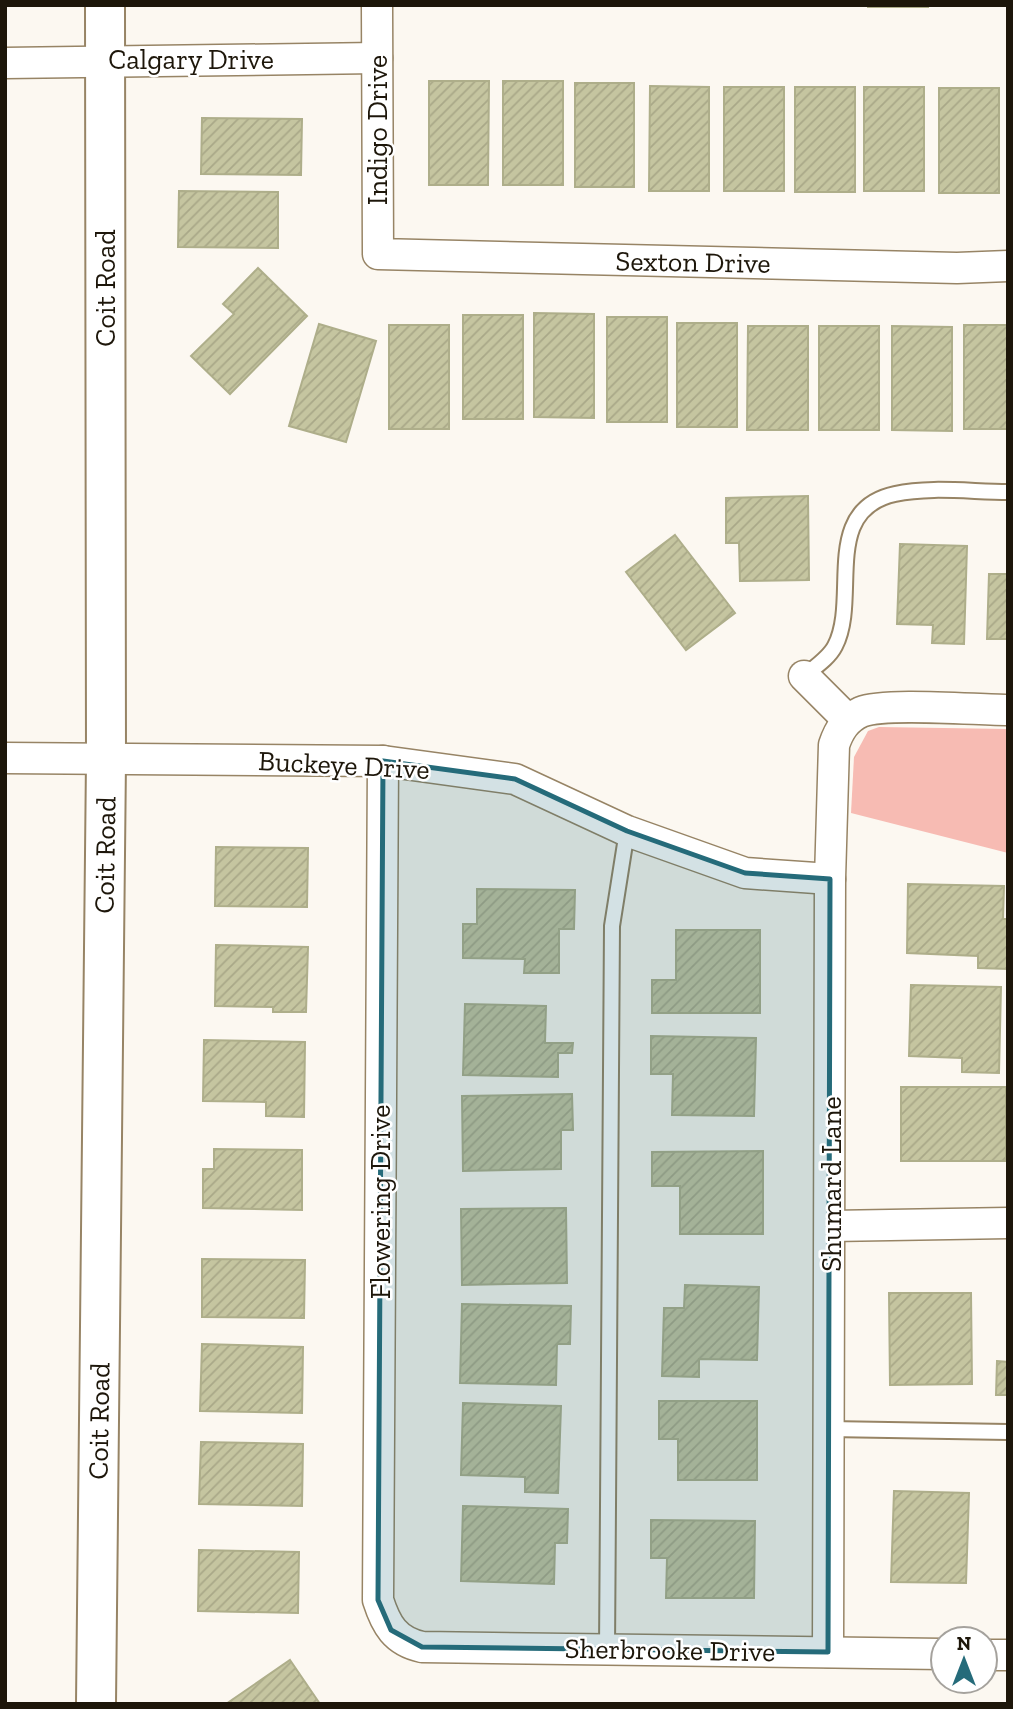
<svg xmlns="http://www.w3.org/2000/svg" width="1013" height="1709" font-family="'Zilla Slab',serif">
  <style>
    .park { fill: #f7bbb3 }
    .building { fill: url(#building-hatch); stroke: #aeae8a; stroke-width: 2 }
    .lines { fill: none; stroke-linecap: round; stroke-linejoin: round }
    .service-casing { stroke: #978465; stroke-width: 18 }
    .minor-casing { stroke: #978465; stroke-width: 33 }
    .secondary-casing { stroke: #978465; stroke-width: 42 }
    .service { stroke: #fff; stroke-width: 14 }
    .minor { stroke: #fff; stroke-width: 30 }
    .secondary { stroke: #fff; stroke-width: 38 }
    .marked { fill: #256b7a; fill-opacity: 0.2; stroke: #256b7a; stroke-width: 5; stroke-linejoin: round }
    .labels { text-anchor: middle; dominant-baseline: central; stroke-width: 5; stroke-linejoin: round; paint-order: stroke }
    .street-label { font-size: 28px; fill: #1d160a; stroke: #fff }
  </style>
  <defs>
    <pattern id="building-hatch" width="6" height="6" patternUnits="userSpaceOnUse" patternTransform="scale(1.75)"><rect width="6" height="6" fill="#c5c5a0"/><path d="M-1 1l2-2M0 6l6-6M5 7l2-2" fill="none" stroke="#a9a888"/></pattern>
  </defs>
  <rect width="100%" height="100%" fill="#fcf8f1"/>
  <path class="park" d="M879 727 1008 729V853L851 813 854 757 868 731Z"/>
  <g class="building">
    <rect x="868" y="5" width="60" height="2"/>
    <path d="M429 81H489L488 185H429Z"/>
    <rect x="503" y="81" width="60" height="104"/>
    <rect x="575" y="83" width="59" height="104"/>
    <path d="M650 86 709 87V191H649Z"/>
    <rect x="724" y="87" width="60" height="104"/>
    <rect x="795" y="87" width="60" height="105"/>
    <rect x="864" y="87" width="60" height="104"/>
    <rect x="939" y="88" width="60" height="105"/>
    <path d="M202 118 302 119 301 175 201 174Z"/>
    <path d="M179 191 278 192V248L178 247Z"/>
    <path d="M258 268 307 316 230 394 191 356 234 314 223 304Z"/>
    <path d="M534 313 594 314V418L534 417Z"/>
    <rect x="463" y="315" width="60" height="104"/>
    <rect x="607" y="317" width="60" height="105"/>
    <rect x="677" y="323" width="60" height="104"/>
    <path d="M319 324 376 341 346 442 289 426Z"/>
    <rect x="389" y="325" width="60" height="104"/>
    <rect x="964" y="325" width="44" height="104"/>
    <path d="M748 326H808V430H747Z"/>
    <rect x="819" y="326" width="60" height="104"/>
    <path d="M892 326 952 327V431L892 430Z"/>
    <path d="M808 496 809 580 740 581 739 543H726V498Z"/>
    <path d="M675 535 735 613 686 650 626 572Z"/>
    <path d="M900 544 967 546 964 644 932 643 933 625 897 624Z"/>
    <path d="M989 574H1008V639H987Z"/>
    <path d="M216 847 308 848 307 907 215 906Z"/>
    <path d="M908 884 1004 886 1003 919H1008V969L978 968V956L907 953Z"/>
    <path d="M477 889 575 890 574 929H559V973H524L525 959 463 958V924H477Z"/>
    <path d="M676 930H760V1013H652V980H676Z"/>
    <path d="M216 945 308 947 306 1012H273V1007L215 1006Z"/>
    <path d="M911 985 1001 987 999 1073 962 1072V1058L909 1056Z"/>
    <path d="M465 1004 546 1006 545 1043H573L572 1053H558V1077L463 1075Z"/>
    <path d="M651 1036 756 1038 754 1116 672 1115 673 1074H651Z"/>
    <path d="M204 1040 305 1042 304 1117 266 1116V1102L203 1101Z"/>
    <rect x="901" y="1087" width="105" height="74"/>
    <path d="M572 1094 573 1130H561V1169L463 1171 462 1096Z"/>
    <path d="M214 1149 302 1150V1210L203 1208V1169H214Z"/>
    <path d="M763 1151V1234H680V1186H652V1152Z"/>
    <path d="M566 1208 567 1283 462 1285 461 1209Z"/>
    <path d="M202 1259 305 1260 304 1318 202 1317Z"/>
    <path d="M685 1285 759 1287 757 1360 699 1359V1377L662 1376 664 1308H684Z"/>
    <path d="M889 1293H971L972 1384 890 1385Z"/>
    <path d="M462 1304 571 1306 570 1344H557L556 1385 460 1383Z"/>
    <path d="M202 1344 303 1347 302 1413 200 1411Z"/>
    <path d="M997 1361 1008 1362V1395H996Z"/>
    <path d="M659 1401H757V1480H678V1439H659Z"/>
    <path d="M463 1403 561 1406 558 1493 525 1492V1477L461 1475Z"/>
    <path d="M201 1442 303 1444 302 1506 199 1504Z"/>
    <path d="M894 1491 969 1493 966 1583 891 1582Z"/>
    <path d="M463 1506 568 1509 567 1543H555L554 1584 461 1581Z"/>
    <path d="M651 1520 755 1521 754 1598H666L667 1558H651Z"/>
    <path d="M199 1550 299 1552 298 1613 198 1611Z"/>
    <path d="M290 1660 320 1704H226Z"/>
  </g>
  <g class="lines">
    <g class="service-casing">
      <g id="service">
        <path d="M804 676C815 667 829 658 835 646 860 598 820 510 895 494 930 486 972 492 1008 492"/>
        <path d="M829 1429 1008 1432"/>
        <path d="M607 1650 612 926 627 831"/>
      </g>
    </g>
    <g class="minor-casing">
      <g id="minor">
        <path d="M377 5 378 254 957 268 1008 266"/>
        <path d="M5 63 377 58"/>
        <path d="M804 676 848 720"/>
        <path d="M5 758 383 761 515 779 627 831 745 873 830 879"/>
        <path d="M383 761 378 1600C386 1625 395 1641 422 1647L943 1654"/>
        <path d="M831 1226 1008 1223"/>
        <path d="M828 1652 830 879 834 745C839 730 846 719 861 712 885 702 977 710 1008 710"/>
        <path d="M985 1655H1008"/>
      </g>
    </g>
    <g class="secondary-casing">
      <path id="secondary" d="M96 1704 106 760 105 5"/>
    </g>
    <use href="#service" class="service"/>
    <use href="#minor" class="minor"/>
    <use href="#secondary" class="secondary"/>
  </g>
  <path class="marked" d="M383 761 515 779 627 831 745 873 830 879 828 1652 422 1647 391 1630 378 1600Z"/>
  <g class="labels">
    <g class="street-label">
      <text x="191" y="59">Calgary Drive</text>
      <text transform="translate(377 130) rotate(-90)">Indigo Drive</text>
      <text transform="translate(693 262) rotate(1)">Sexton Drive</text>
      <text transform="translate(105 288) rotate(-90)">Coit Road</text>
      <text transform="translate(344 765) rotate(3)">Buckeye Drive</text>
      <text transform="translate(105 855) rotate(-89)">Coit Road</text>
      <text transform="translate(831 1184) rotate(-90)">Shumard Lane</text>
      <text transform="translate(380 1202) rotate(-90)">Flowering Drive</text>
      <text transform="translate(99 1421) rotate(-89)">Coit Road</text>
      <text transform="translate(670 1650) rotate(1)">Sherbrooke Drive</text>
    </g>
  </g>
  <rect width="1013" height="1709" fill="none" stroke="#1d160a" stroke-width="14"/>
  <g transform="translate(964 1660)"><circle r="33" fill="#ffffff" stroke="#a5a29d" stroke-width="2"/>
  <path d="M0-5L12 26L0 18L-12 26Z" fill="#256b7a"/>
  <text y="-10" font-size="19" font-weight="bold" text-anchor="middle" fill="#1d160a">N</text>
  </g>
</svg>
